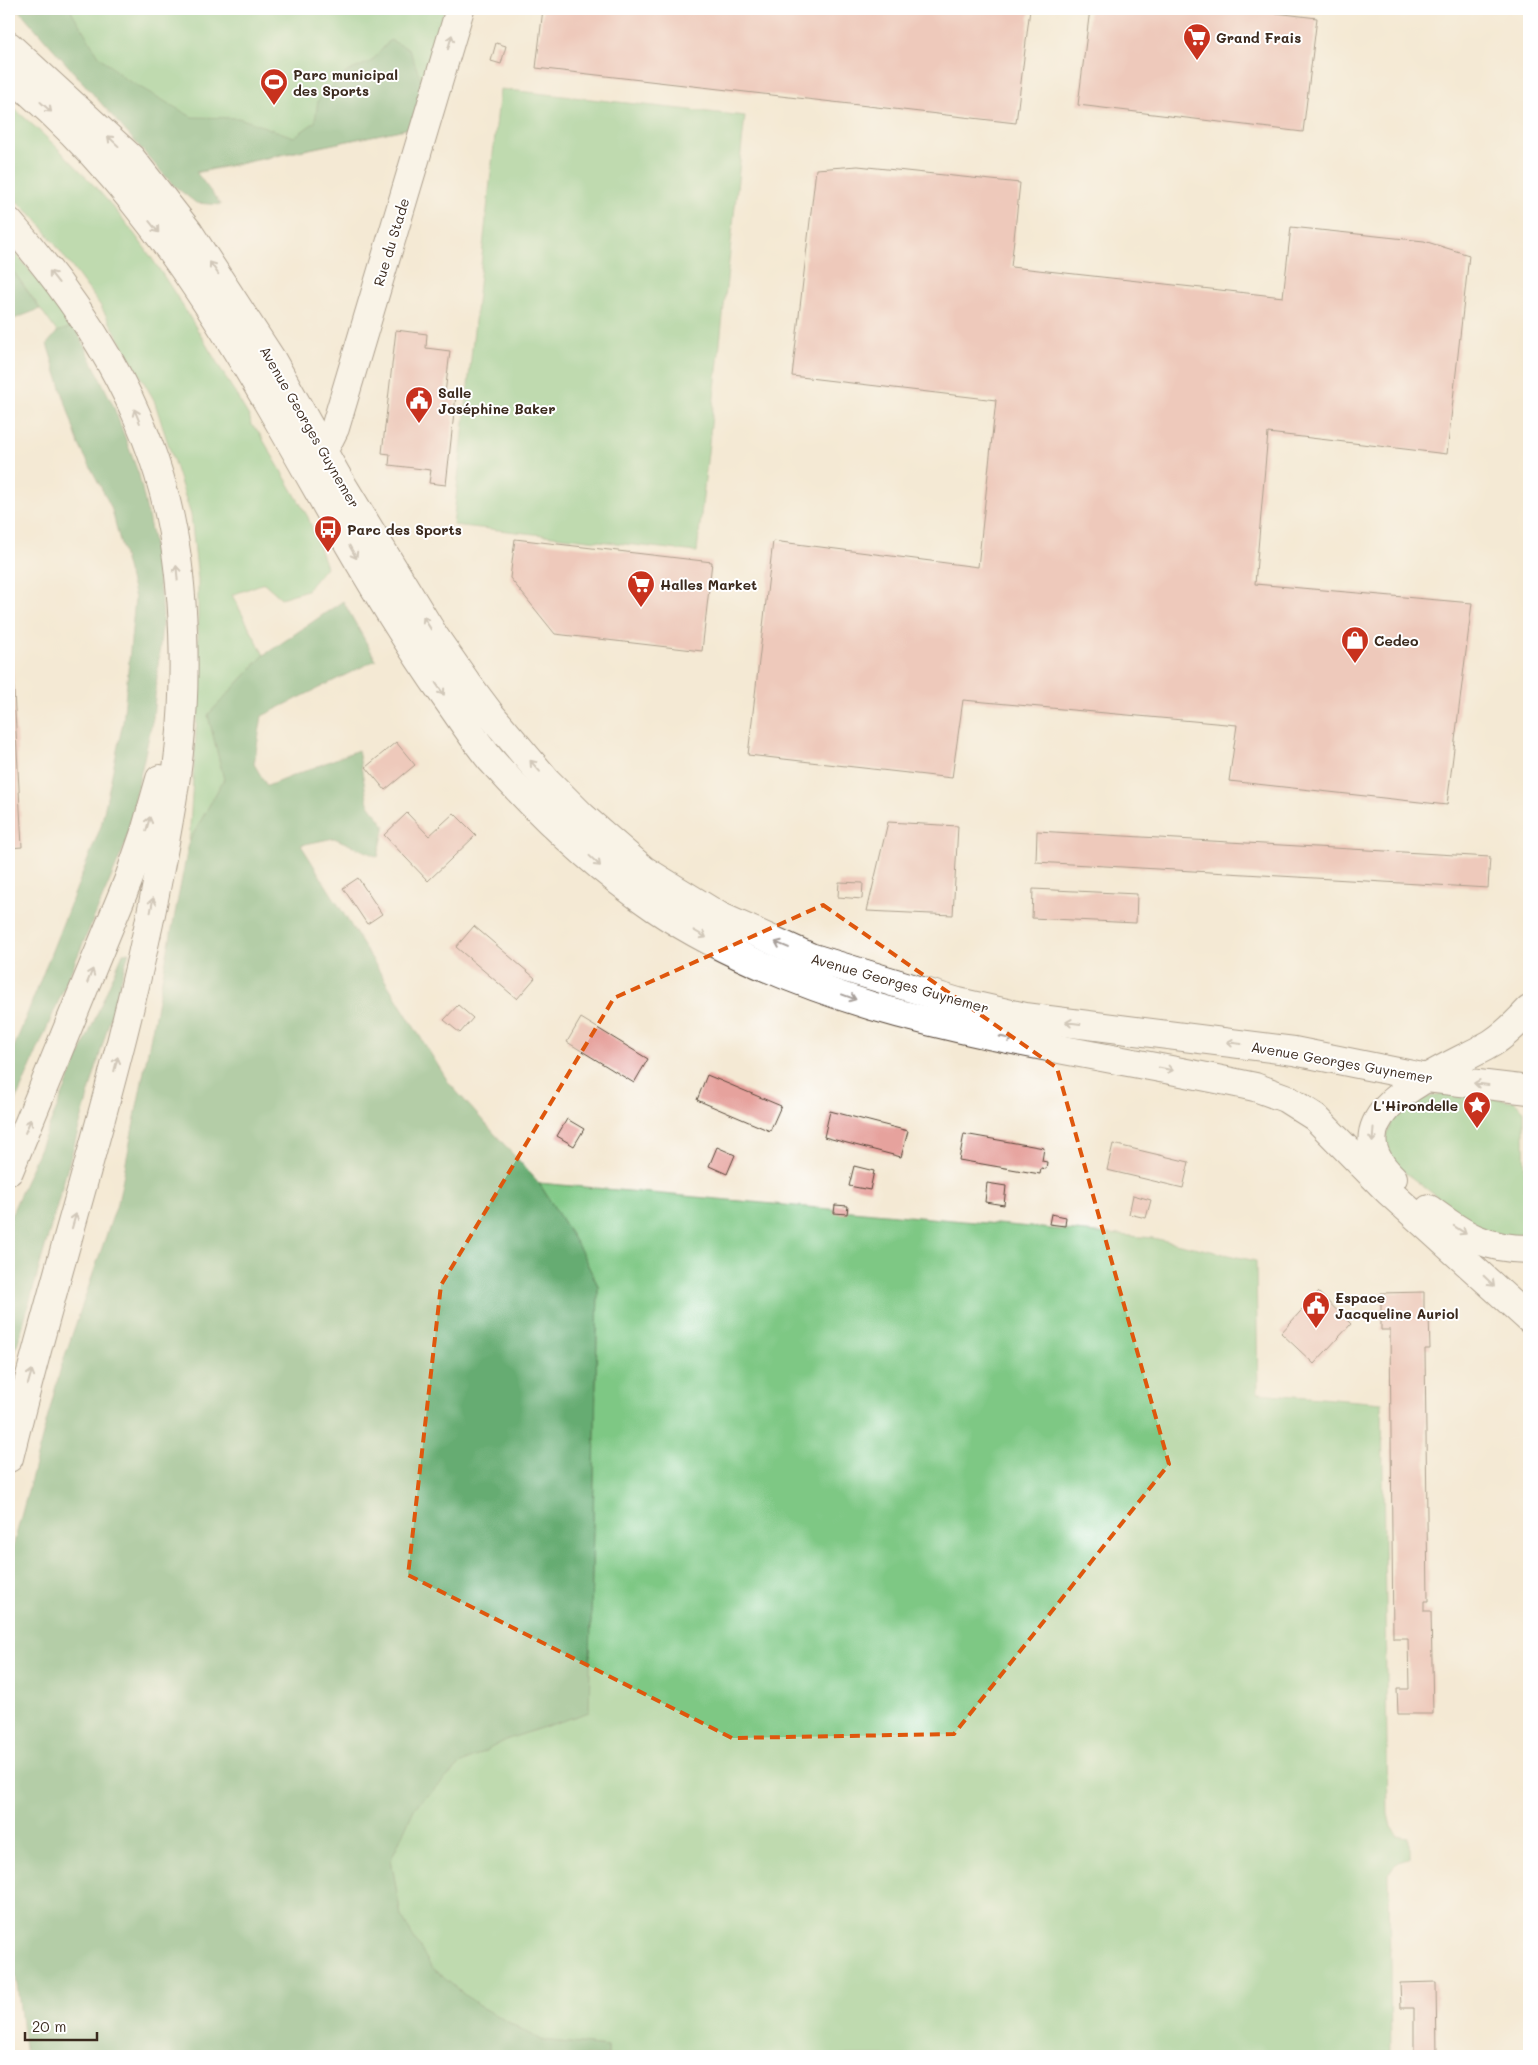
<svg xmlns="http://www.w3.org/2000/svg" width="1538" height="2065" font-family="Mali,sans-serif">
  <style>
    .green { fill: #7ec884; stroke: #5c7951 }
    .forest { fill: #66ac72; stroke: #506b48 }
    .building { fill: #e6a29d }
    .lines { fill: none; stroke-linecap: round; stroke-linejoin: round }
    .minor-casing { stroke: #574739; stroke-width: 30 }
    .major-casing { stroke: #574739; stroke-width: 30 }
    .highway-casing { stroke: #574739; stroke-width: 30 }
    .minor { stroke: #fff; stroke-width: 28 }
    .major { stroke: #fff; stroke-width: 28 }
    .highway { stroke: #fff; stroke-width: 28 }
    .oneway { stroke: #a79f9a }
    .marked { fill: none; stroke: #df570d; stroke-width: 4; stroke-dasharray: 10 6; stroke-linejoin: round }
    .labels { text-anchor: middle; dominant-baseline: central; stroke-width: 4; stroke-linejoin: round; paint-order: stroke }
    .poi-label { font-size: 14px; font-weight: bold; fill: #3b2a1e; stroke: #fff; text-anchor: start }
    .street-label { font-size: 14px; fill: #3b2a1e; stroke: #fff }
  </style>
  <rect width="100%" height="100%" fill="#fff"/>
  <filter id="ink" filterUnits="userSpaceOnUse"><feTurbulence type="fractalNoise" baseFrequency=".02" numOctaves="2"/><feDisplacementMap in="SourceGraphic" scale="10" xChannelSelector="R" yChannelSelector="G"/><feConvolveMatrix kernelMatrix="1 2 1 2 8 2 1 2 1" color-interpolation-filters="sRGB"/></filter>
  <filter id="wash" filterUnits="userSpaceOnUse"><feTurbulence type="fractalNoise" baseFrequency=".0096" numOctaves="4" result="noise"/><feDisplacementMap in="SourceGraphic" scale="20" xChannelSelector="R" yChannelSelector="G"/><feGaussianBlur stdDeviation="1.12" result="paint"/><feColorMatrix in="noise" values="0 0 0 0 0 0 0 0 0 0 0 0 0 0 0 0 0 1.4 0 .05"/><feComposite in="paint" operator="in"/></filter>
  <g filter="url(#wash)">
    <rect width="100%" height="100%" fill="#f4e9d4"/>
    <g class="green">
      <path d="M37 9H445L410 128 196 173Z"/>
      <path d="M500 89 745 116 697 552 453 525Z"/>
      <path d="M9 104C64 151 117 205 157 266 190 315 219 367 250 418L251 425 258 431 308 517 326 567 307 590 281 598 264 583 232 595 264 655 208 715 224 779 189 842 198 700V580L191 515 154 400 100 305 37 220 9 194Z"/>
      <path d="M9 245 75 326 57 332 9 265Z"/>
      <path d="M1447 1092 1514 1101 1524 1110 1525 1232 1509 1237 1486 1233 1396 1166 1384 1147C1391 1106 1411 1102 1447 1092Z"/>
      <path d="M539 1183 1153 1238 1256 1261 1258 1393 1382 1403 1388 1814 1391 1827 1397 1835 1409 1837V1859C1399 1861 1393 1864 1389 1874L1391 2056H608V2047L541 2040 477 2005 431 1968 401 1916 391 1859 415 1807 462 1763 508 1739 589 1712 598 1286 581 1251Z"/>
    </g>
    <g class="forest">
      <path d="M18 9H70L99 56 124 78 192 117 239 118 294 137 315 122 318 100 347 72 372 61 390 40 409 49 423 84 410 128 196 172 221 205 196 203 173 185Z"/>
      <path d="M9 265 40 309 9 321Z"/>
      <path d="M75 326 113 405 139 475 153 539 163 615 153 718 125 845 9 1117V1060L101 826 123 722 135 598 111 507 79 445 47 344 57 332Z"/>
      <path d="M343 601 376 660 262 716 254 764 267 786 358 750 368 803 385 826 378 857 334 838 301 845 449 1083 539 1183 581 1251 598 1286 589 1712 508 1739 462 1763 415 1807 391 1859 401 1916 432 1968 477 2005 541 2040 608 2047V2056H26L9 1922V1572L15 1539 61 1367 119 1198 189 842 224 779 208 715 264 655Z"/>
      <path d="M129 952 9 1374V1220L123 953Z"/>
    </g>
    <g id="blocks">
      <g class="building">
        <path d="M543 9H1030L1016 123 536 68Z"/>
        <path d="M1090 9H1243L1317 18 1303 132 1078 105Z"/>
        <path d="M496 43 506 46 501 64 491 61Z"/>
        <path d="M858 166 1020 183 1011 267 1283 297 1291 227 1424 241 1469 255 1447 454 1268 433 1255 584 1472 603 1447 805 1229 781 1237 725 963 700 952 778 748 755 773 541 978 567 996 400 792 376 816 169Z"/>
        <path d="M396 330 427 334 426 348 450 351 445 394 456 395 446 485 429 483 431 470 389 465 390 454 382 453Z"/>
        <path d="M515 539 712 562 702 651 555 634 510 578Z"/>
        <path d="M9 594 22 847 9 848Z"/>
        <path d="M396 742 415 765 385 790 366 767Z"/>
        <path d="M407 813 429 836 454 813 476 835 428 881 384 835Z"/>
        <path d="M888 822 958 826 953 915 867 911Z"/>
        <path d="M1037 831 1490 857 1488 888 1036 862Z"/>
        <path d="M358 878 382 914 367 924 343 888Z"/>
        <path d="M839 882 863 883 862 899 838 897Z"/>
        <path d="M1033 889 1137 894 1136 923 1032 918Z"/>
        <path d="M474 926 535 978 517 999 456 947Z"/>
        <path d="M458 1005 473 1018 460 1033 444 1020Z"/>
        <path d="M581 1018 648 1059 634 1083 567 1042Z"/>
        <path d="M707 1075 781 1106 770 1131 697 1100Z"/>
        <path d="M830 1111 908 1131 901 1157 824 1137Z"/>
        <path d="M567 1119 584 1129 574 1146 557 1136Z"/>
        <path d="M964 1134 1044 1148 1042 1161 1047 1162 1046 1169 1041 1168 1040 1174 959 1160Z"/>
        <path d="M1113 1144 1189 1162 1183 1188 1107 1170Z"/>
        <path d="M717 1147 735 1155 727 1174 709 1166Z"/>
        <path d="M854 1166 874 1171 870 1190 849 1186Z"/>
        <path d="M987 1183 1006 1186 1004 1205 985 1202Z"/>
        <path d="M1133 1195 1151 1200 1146 1218 1129 1214Z"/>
        <path d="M835 1205 848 1206 847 1214 834 1213Z"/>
        <path d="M1051 1214 1066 1217 1065 1226 1049 1224Z"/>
        <path d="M1318 1292 1351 1324 1314 1364 1281 1333Z"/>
        <path d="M1424 1292V1314H1429L1430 1349H1425L1428 1601H1424V1611H1431L1433 1714H1398L1397 1689H1409L1408 1638H1393L1390 1330H1381V1293Z"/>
        <path d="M1436 1982 1437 2056H1414V2008H1401L1400 1983Z"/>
      </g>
    </g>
  </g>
  <g filter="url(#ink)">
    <use href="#blocks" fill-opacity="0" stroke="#574739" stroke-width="1"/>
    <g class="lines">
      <g class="minor-casing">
        <path id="minor" d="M306 462 323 452 335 428 460 9"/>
      </g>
      <g class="major-casing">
        <g id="major">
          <path d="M9 46 131 158 188 231 272 360 337 476 435 637 467 683 491 715 547 781 582 816 644 870 719 916 810 957 958 1002 1025 1017 1294 1051 1427 1078 1529 1090"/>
          <path d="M9 75C149 188 238 349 325 503 363 570 402 636 446 698 461 719 475 741 491 760 540 815 595 867 655 908 720 952 798 983 872 1006 997 1043 1128 1059 1255 1087L1285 1098 1315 1117 1389 1192 1529 1319"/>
          <path d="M1393 1178C1324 1112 1447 1070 1492 1043 1506 1034 1518 1022 1529 1010"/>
          <path d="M1429 1209C1464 1235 1485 1249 1529 1249"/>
        </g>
      </g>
      <g class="highway-casing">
        <g id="highway">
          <path d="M9 222C84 308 146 404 170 518 185 588 187 680 179 752 174 800 164 847 155 894 117 1085 55 1269 9 1458"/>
          <path d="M9 1171 128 881 145 832 160 779"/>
        </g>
      </g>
      <use href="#minor" class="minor"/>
      <use href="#major" class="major"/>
      <use href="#highway" class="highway"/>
    </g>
    <defs><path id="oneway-shaft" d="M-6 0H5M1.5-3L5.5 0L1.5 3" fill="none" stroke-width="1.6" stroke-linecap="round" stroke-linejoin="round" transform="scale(1.25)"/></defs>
    <g class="oneway">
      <use href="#oneway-shaft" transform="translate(450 42) rotate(-74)"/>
      <use href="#oneway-shaft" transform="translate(46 107) rotate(42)"/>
      <use href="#oneway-shaft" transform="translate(113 141) rotate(-137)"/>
      <use href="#oneway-shaft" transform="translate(154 227) rotate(51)"/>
      <use href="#oneway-shaft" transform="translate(214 268) rotate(-125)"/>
      <use href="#oneway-shaft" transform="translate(54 277) rotate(-128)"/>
      <use href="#oneway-shaft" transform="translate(137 416) rotate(-112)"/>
      <use href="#oneway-shaft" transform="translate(353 552) rotate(61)"/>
      <use href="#oneway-shaft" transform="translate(177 573) rotate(-95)"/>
      <use href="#oneway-shaft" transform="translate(427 623) rotate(-122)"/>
      <use href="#oneway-shaft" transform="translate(440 689) rotate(55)"/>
      <use href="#oneway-shaft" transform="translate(535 766) rotate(-131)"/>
      <use href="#oneway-shaft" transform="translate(148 824) rotate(-75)"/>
      <use href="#oneway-shaft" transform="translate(595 861) rotate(43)"/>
      <use href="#oneway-shaft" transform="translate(152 905) rotate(-79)"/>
      <use href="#oneway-shaft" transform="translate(700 934) rotate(30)"/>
      <use href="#oneway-shaft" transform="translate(782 945) rotate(-157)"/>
      <use href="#oneway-shaft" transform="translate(90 976) rotate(-68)"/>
      <use href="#oneway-shaft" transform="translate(849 997) rotate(20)"/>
      <use href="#oneway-shaft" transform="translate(1073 1023) rotate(-173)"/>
      <use href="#oneway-shaft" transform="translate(1007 1038) rotate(11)"/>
      <use href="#oneway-shaft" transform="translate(1234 1043) rotate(-173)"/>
      <use href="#oneway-shaft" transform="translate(116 1064) rotate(-76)"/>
      <use href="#oneway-shaft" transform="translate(1166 1069) rotate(11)"/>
      <use href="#oneway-shaft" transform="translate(1481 1084) rotate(-173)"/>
      <use href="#oneway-shaft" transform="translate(28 1126) rotate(-67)"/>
      <use href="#oneway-shaft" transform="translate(1373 1135) rotate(94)"/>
      <use href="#oneway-shaft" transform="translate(74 1221) rotate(-74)"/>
      <use href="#oneway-shaft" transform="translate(1460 1230) rotate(33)"/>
      <use href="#oneway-shaft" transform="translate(1489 1281) rotate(44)"/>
      <use href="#oneway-shaft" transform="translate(30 1377) rotate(-74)"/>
    </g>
  </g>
  <path d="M0 0H1538V2065H0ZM823 905 1057 1068 1169 1464 954 1734 732 1738 408 1575 441 1285 614 998Z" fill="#f4e9d4" fill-opacity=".55" fill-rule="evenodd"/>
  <path class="marked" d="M823 905 1057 1068 1169 1464 954 1734 732 1738 408 1575 441 1285 614 998Z"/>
  <defs>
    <g id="supermarket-pin" transform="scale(1.4375)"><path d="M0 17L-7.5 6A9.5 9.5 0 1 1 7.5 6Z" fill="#c8321e" stroke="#fff"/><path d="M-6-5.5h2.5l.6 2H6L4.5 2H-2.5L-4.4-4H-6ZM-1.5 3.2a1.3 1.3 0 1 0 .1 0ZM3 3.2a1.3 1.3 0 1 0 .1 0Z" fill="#fff"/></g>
    <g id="stadium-pin" transform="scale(1.4375)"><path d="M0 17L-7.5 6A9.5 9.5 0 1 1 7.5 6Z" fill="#c8321e" stroke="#fff"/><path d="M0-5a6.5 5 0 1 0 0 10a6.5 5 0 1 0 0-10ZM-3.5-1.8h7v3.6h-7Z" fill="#fff"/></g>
    <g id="civic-pin" transform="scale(1.4375)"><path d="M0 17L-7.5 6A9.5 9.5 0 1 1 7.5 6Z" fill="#c8321e" stroke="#fff"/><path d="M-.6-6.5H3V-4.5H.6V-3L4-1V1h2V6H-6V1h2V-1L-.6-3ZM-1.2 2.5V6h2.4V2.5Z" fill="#fff"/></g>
    <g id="bus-pin" transform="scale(1.4375)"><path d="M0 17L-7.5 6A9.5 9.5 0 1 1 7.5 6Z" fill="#c8321e" stroke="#fff"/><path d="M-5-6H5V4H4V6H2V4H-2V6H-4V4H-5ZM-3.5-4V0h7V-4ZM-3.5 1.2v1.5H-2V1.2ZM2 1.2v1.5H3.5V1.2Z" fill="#fff"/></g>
    <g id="shop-pin" transform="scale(1.4375)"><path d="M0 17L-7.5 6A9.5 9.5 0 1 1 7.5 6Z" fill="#c8321e" stroke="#fff"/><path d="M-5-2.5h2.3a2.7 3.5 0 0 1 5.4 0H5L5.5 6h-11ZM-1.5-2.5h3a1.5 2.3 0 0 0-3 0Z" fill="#fff"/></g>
    <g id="sight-pin" transform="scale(1.4375)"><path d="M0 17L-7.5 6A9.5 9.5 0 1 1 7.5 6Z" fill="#c8321e" stroke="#fff"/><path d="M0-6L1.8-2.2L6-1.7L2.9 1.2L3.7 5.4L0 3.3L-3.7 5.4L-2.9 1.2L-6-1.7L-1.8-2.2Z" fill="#fff"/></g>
  </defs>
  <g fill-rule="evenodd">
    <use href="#supermarket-pin" x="1197" y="37"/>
    <use href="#stadium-pin" x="274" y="82"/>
    <use href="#civic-pin" x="419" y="400"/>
    <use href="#bus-pin" x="328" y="529"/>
    <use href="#supermarket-pin" x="641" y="584"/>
    <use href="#shop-pin" x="1355" y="640"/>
    <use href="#sight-pin" x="1477" y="1105"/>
    <use href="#civic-pin" x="1316" y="1305"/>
  </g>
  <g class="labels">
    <g class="poi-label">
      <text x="1216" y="37">Grand Frais</text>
      <text x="293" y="74">Parc municipal<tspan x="293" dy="16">des Sports</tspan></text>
      <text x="438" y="392">Salle<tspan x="438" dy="16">Joséphine Baker</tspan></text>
      <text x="347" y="529">Parc des Sports</text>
      <text x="660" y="584">Halles Market</text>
      <text x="1374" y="640">Cedeo</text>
      <text x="1458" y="1105" text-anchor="end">L'Hirondelle</text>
      <text x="1335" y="1297">Espace<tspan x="1335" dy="16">Jacqueline Auriol</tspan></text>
    </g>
    <g class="street-label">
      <text transform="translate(391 242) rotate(-73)">Rue du Stade</text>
      <text transform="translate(310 427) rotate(60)">Avenue Georges Guynemer</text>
      <text transform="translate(900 983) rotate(16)">Avenue Georges Guynemer</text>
      <text transform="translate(1342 1062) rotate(10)">Avenue Georges Guynemer</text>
    </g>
  </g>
  <rect width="1538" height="2065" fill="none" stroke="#fff" stroke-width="30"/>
  <path d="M25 2032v8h72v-8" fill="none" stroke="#3b2a1e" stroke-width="2.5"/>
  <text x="32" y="2032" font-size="15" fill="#3b2a1e" stroke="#ffffff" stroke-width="4" paint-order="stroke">20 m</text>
</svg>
